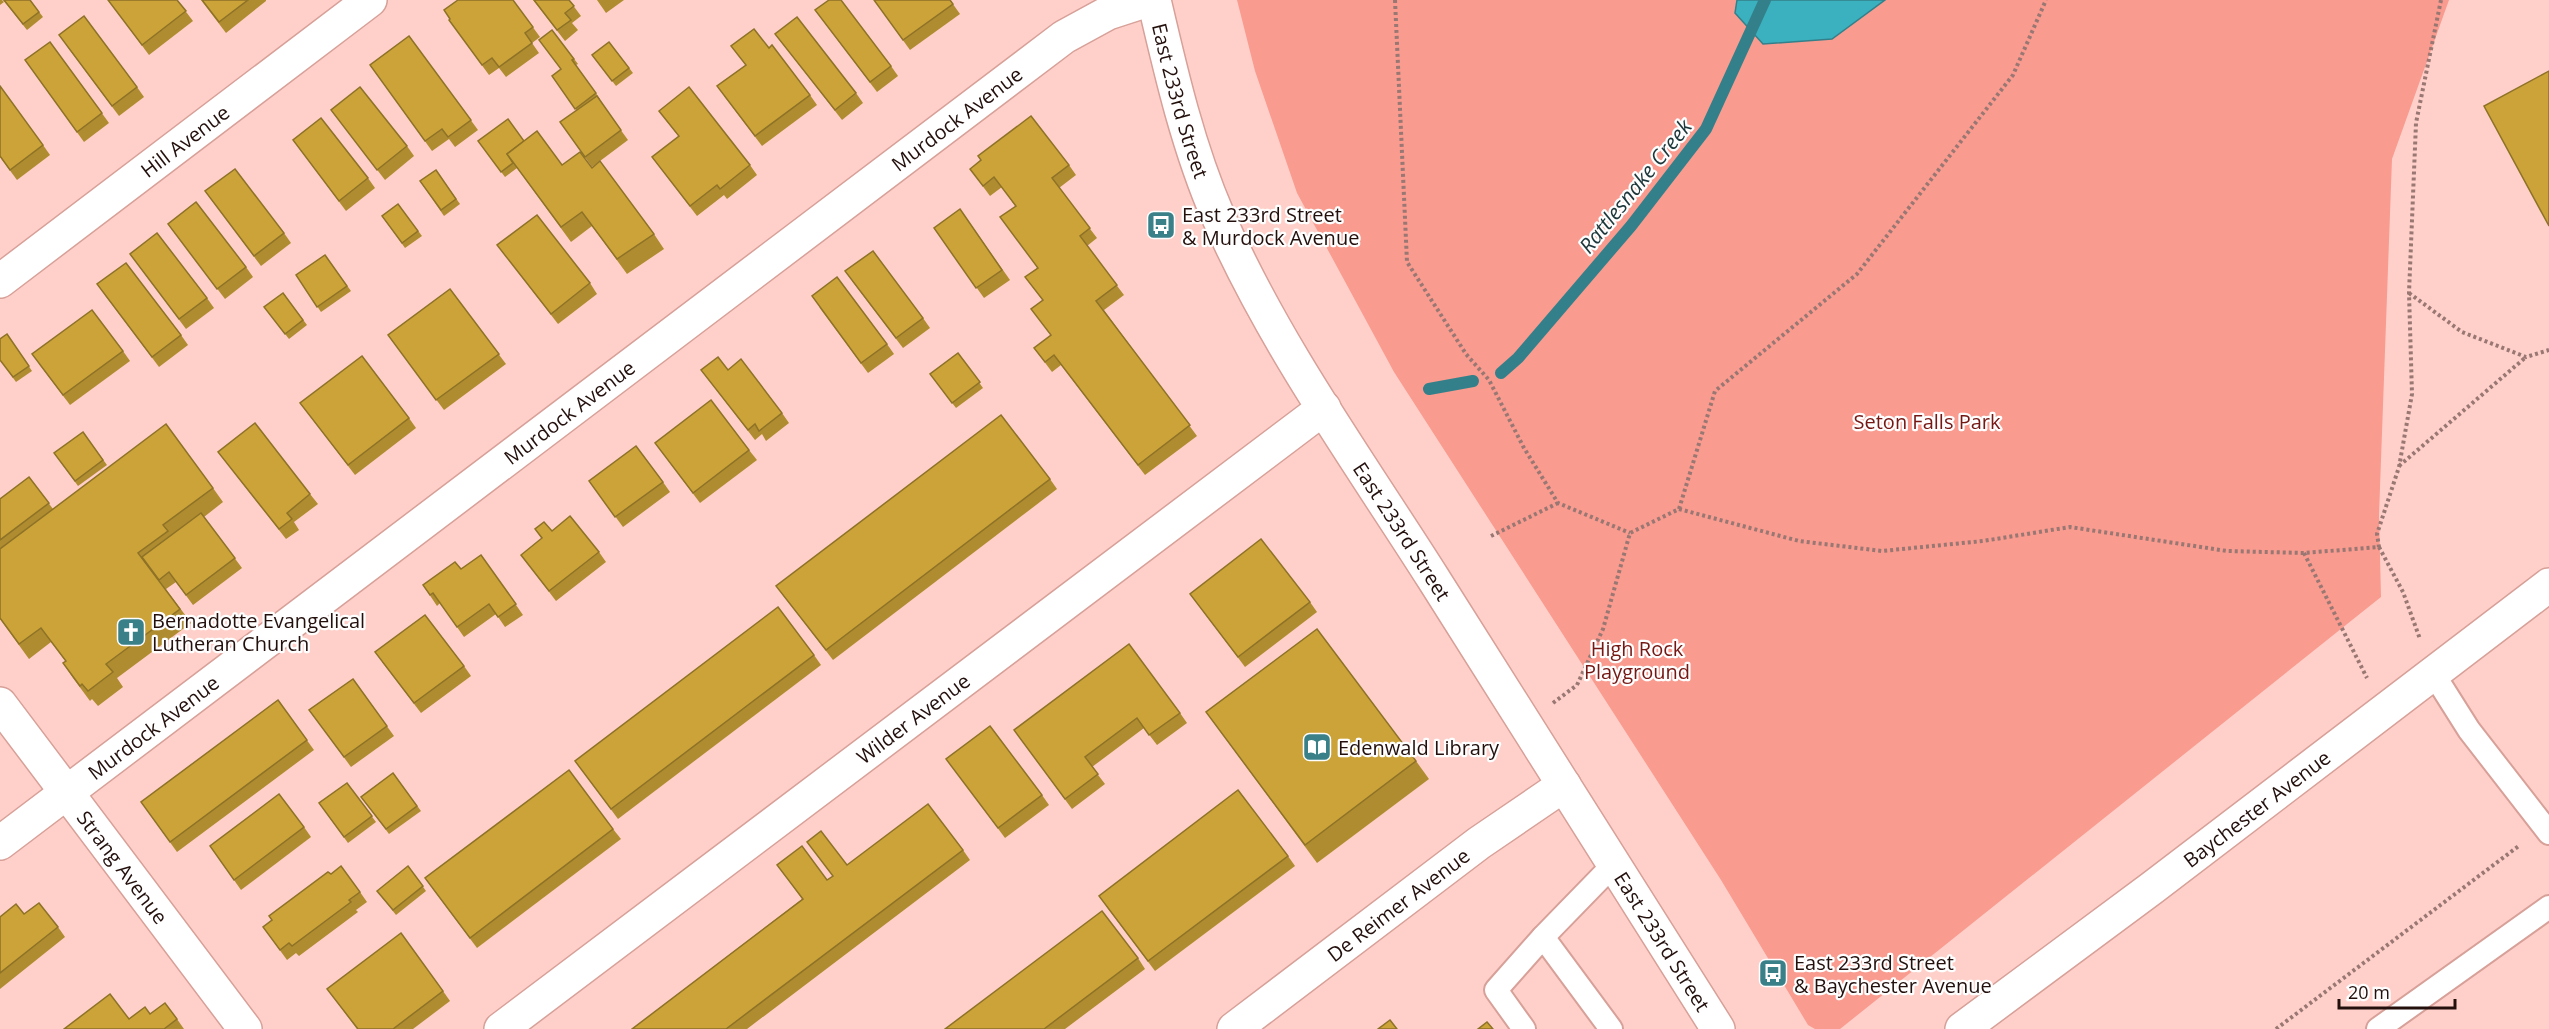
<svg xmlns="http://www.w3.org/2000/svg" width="2549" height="1029" font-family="'Open Sans',sans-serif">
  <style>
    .green { fill: #f99b8f }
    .water { fill: #3bb0bf; stroke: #34808a; stroke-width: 1.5 }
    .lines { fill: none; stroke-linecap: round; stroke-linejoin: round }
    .stream { stroke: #34808a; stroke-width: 12 }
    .lane-casing { stroke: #d7a098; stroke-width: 26 }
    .street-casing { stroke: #d7a098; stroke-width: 36 }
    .primary-casing { stroke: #d7a098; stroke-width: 36 }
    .path { stroke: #997773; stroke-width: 4; stroke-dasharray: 3 3; stroke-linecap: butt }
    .lane { stroke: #fff; stroke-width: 22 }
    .street { stroke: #fff; stroke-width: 33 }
    .primary { stroke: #fff; stroke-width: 33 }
    .wall { fill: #af8c30 }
    .building { fill: #cba338; stroke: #8e7227; stroke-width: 1.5 }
    .labels { text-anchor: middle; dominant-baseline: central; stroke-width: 4.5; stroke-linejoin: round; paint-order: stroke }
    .street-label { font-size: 20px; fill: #23100d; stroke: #fefefe }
    .poi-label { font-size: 20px; fill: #23100d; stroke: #fefefe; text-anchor: start }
    .park-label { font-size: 20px; fill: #751814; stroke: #fefefe }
    .water-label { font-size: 21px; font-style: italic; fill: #1d363a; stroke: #fefefe }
  </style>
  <rect width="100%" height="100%" fill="#ffd0ca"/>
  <path class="green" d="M1237 0H2449L2392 159 2379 515 2381 597 1840 1029H1815L1808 1025 1721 880 1394 372 1297 193 1255 71Z"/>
  <path class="water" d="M1737 0H1885L1832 39 1763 44 1735 13Z"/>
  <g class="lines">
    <g class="stream">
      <path d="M1501 373 1518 358 1631 226 1706 129 1765 0"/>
      <path d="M1429 389 1473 381"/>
    </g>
    <g class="lane-casing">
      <g id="lane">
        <path d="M2433 673 2469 730 2549 833"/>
        <path d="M1543 937 1611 1029"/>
        <path d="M1524 1029 1496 990 1543 937 1614 864"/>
        <path d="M2378 1029 2549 907"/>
      </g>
    </g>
    <g class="street-casing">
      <g id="street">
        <path id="s1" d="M0 281 370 0"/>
        <path id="s2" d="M0 704 245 1029"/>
        <path id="s3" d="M0 843 1064 37 1108 13 1148 0"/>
        <path id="s4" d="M501 1029 1324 408"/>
        <path id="s5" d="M1234 1029 1479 843 1564 785"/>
      </g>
    </g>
    <g class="primary-casing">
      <g id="primary">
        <path id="s6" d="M1154 0C1171 73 1188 147 1218 216 1274 344 1358 460 1433 578 1528 728 1623 878 1718 1029"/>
        <path id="s7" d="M1962 1029 2152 888 2549 585"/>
      </g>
    </g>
    <g class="path">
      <path d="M1395 0 1407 262 1466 354 1489 380 1524 448 1558 503 1630 533"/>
      <path d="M2409 293 2462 332 2526 357 2549 350"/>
      <path d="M2399 466 2526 357"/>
      <path d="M1679 509 1715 391 1857 274 2013 75 2046 0"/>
      <path d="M1491 536 1558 503"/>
      <path d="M2379 547 2403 592 2420 639"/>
      <path d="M2304 553 2367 678"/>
      <path d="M1553 703 1577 685 1603 629 1630 533 1679 509 1799 541 1882 551 1983 541 2070 527 2227 551 2304 553 2379 547 2377 534 2399 467 2412 394 2409 293 2416 123 2441 0"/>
      <path d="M2276 1029 2520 845"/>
    </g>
    <use href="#lane" class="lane"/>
    <use href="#street" class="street"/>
    <use href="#primary" class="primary"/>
  </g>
  <g class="wall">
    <path d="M0 0H2L4 2 0 5Z"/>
    <path d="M3 0H30L43 17 27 30Z"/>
    <path d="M108 0H177L193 21 149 55Z"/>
    <path d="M201 0H266V1L226 33Z"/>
    <path d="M513 0 540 37 532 43 539 53 506 77 499 68 489 75 449 20Z"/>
    <path d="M533 0H569L581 16 572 23 578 30 565 41Z"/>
    <path d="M597 0H624L606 13Z"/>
    <path d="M874 0H950L960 14 910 50Z"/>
    <path d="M815 10 891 66 898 76 877 92Z"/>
    <path d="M552 30 578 64 576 65 600 99 599 100 628 140 592 167 560 122 577 111 552 76 561 69Z"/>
    <path d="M775 34 856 93 863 103 842 120Z"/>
    <path d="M409 36 478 130 455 147 449 139 432 151 370 65Z"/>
    <path d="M50 42 109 123 84 142 25 60Z"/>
    <path d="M609 42 633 73 616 86 592 55Z"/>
    <path d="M66 45 137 87 144 97 119 116Z"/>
    <path d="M769 48 810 95 817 105 762 146 724 96Z"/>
    <path d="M331 110 407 146 414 156 385 180Z"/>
    <path d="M659 111 750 165 757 175 727 199 724 195 697 216 652 157 679 137Z"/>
    <path d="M293 140 368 178 375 188 346 211Z"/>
    <path d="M478 141H524L562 165 592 168 654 234 664 249 627 274 592 226 571 242 517 168 505 177Z"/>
    <path d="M43 145 50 155 17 180 0 157Z"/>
    <path d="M1069 165 1076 175 1059 188 1097 238 1087 246 1124 295 1104 310 1197 436 1145 475 1061 365 1052 372 1034 348 1051 335 1043 301 1025 277 1037 268 1015 206 1002 187 990 196 970 169Z"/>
    <path d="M436 170 460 204 444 216 420 181Z"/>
    <path d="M205 191 284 233 291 243 261 266Z"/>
    <path d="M398 204 422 236 405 248 382 216Z"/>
    <path d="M960 209 1010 280 984 298 934 228Z"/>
    <path d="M168 224 246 267 253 277 225 299Z"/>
    <path d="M497 245 590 283 597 294 558 324Z"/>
    <path d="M130 254 207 298 214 308 186 329Z"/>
    <path d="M325 255 351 291 321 312 296 275Z"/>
    <path d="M852 281 923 318 930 328 903 348Z"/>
    <path d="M450 289 506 364 444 410 388 335Z"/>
    <path d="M283 293 307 325 289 339 264 307Z"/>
    <path d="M104 294 181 335 188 345 159 367Z"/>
    <path d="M819 307 887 344 894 354 868 373Z"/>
    <path d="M7 334 32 371 16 382 0 360Z"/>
    <path d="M123 351 130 361 70 405 39 364Z"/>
    <path d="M958 353 983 388 956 408 930 374Z"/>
    <path d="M701 370H728L782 413 789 423 766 441 762 434 755 440Z"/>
    <path d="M300 403 409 418 416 428 355 475Z"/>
    <path d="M83 432 107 465 78 486 54 453Z"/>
    <path d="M655 443 749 450 757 460 700 503Z"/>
    <path d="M218 452 310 494 318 504 294 522 299 530 286 539Z"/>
    <path d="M29 477 53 509 213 488 223 502 204 517 242 568 193 605 176 582 166 589 191 623 117 678 123 687 98 706 92 699 90 701 73 678 63 663 66 662 51 642 29 659 0 619V499Z"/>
    <path d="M1050 479 1057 489 833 660 776 586Z"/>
    <path d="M589 481 663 482 670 492 623 527Z"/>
    <path d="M535 529 552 531 599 552 606 562 556 601 521 555 542 539Z"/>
    <path d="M481 555 523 615 505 627 496 614 464 637 440 603 437 606 423 585 461 569Z"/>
    <path d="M1190 594 1310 602 1317 612 1245 667Z"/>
    <path d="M814 655 821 665 618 819 575 761Z"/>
    <path d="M382 662 464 666 471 676 421 713Z"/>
    <path d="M353 679 394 736 351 767 309 710Z"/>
    <path d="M278 700 314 750 177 852 141 802Z"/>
    <path d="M1206 712 1416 761 1429 779 1317 863Z"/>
    <path d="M1180 713 1187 723 1157 745 1144 728 1092 767 1105 784 1072 809 1014 730Z"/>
    <path d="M954 769 1042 795 1049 805 1005 838Z"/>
    <path d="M393 773 421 811 389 834 361 797Z"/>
    <path d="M347 783 376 822 348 843 319 803Z"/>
    <path d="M304 827 311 837 241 890 210 846Z"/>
    <path d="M613 829 621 839 477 948 432 888Z"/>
    <path d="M807 842 847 865 963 850 970 860 747 1029H632L802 899 777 865 827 880 833 876Z"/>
    <path d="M1288 856 1295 866 1155 971 1106 906Z"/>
    <path d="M408 866 426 891 396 915 381 896Z"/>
    <path d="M331 874 360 892 367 902 356 910 358 912 299 956 296 953 287 960 263 927Z"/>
    <path d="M24 914 58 927 65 937 0 989V917Z"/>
    <path d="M1138 958 1145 969 1065 1029H945Z"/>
    <path d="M327 989 443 991 450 1001 413 1029H357Z"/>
    <path d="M150 1014 177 1019 184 1029H64L129 1019Z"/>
  </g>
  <g class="building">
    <path d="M4 0H30L39 12 23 24Z"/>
    <path d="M108 0H177L186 11 142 45Z"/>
    <path d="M202 0H248L219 22Z"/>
    <path d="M458 0H513L533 27 525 33 532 43 499 67 492 58 482 65 449 20 450 19 444 10Z"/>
    <path d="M534 0H569L574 6 565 13 571 20 557 30Z"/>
    <path d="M829 0H841L891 66 870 82 815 10Z"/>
    <path d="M874 0H950L953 4 903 40Z"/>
    <path d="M84 16 137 87 112 106 59 35Z"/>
    <path d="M797 17 856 93 835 110 775 34Z"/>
    <path d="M754 29 769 48 772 45 810 95 755 136 717 86 746 65 731 46Z"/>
    <path d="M552 30 574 59 572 60 596 93 575 109 552 76 561 69 539 40Z"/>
    <path d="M409 36 471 120 448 137 442 129 425 141 370 65Z"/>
    <path d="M50 42 102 113 77 132 25 60Z"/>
    <path d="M609 42 629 68 612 81 592 55Z"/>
    <path d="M2549 71V226L2484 106Z"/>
    <path d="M0 86 43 145 10 170 0 156Z"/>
    <path d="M360 87 407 146 377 170 331 110Z"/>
    <path d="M689 87 750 165 720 189 717 185 690 206 652 157 679 136 659 111Z"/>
    <path d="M597 96 621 130 585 157 560 122Z"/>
    <path d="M1031 116 1069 165 1052 178 1090 228 1080 236 1117 285 1096 301 1190 425 1138 465 1054 355 1045 362 1034 348 1051 335 1031 309 1043 300 1025 277 1038 268 1000 217 1016 206 994 177 983 186 970 169 981 160 978 156Z"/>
    <path d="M321 118 368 178 339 201 293 140Z"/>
    <path d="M508 119 524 141 507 154 513 163 501 172 478 141Z"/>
    <path d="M537 131 562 165 580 152 592 168 600 161 654 234 617 259 582 212 561 227 507 154Z"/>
    <path d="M235 169 284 233 254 256 205 191Z"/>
    <path d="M436 170 456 199 441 210 420 181Z"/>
    <path d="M196 202 246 267 217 289 168 224Z"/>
    <path d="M398 204 418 231 402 243 382 216Z"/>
    <path d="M960 209 1002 270 976 288 934 228Z"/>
    <path d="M537 215 590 283 551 314 497 245Z"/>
    <path d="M157 233 207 298 179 319 130 254Z"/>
    <path d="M873 251 923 318 896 338 845 271Z"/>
    <path d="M325 255 347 286 317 307 296 275Z"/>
    <path d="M126 263 181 335 152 357 97 284Z"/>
    <path d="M837 277 887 344 861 363 812 296Z"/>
    <path d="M450 289 499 354 436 400 388 335Z"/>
    <path d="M283 293 303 320 285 334 264 307Z"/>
    <path d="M92 310 123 351 63 395 32 354Z"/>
    <path d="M7 334 29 366 13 377 0 360V339Z"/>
    <path d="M958 353 980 382 952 403 930 374Z"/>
    <path d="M362 356 409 418 348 465 300 403Z"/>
    <path d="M718 357 728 370 741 359 782 413 759 431 755 424 748 430 701 370Z"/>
    <path d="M711 400 749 450 693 493 655 443Z"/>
    <path d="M1001 415 1050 479 826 650 776 586Z"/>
    <path d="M255 423 310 494 287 513 292 519 279 529 218 452Z"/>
    <path d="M166 424 213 488 163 525 168 531 138 553 180 609 106 664 113 672 88 691 82 684 80 686 63 663 66 661 41 628 19 644 0 618V549Z"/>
    <path d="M83 432 103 460 75 481 54 453Z"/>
    <path d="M636 446 663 482 615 517 589 481Z"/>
    <path d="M29 477 49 503 0 540V499Z"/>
    <path d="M201 513 235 558 186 595 169 572 159 580 142 557Z"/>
    <path d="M570 516 599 552 549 591 521 555 542 538 535 529 544 522 552 531Z"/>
    <path d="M1261 539 1310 602 1238 657 1190 594Z"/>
    <path d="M481 555 516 604 498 617 489 604 457 627 433 593 430 595 423 585 455 562 461 569Z"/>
    <path d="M778 607 814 655 611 809 575 761Z"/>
    <path d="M425 615 464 666 414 703 375 652Z"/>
    <path d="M1317 629 1416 761 1305 845 1206 712Z"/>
    <path d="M1129 644 1180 713 1149 735 1137 718 1085 757 1098 774 1065 799 1014 730Z"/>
    <path d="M353 679 387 726 344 757 309 710Z"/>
    <path d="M278 700 307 740 170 842 141 802Z"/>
    <path d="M990 726 1042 795 998 828 946 759Z"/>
    <path d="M569 770 613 829 470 938 425 878Z"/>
    <path d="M393 773 417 806 386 829 361 797Z"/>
    <path d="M347 783 372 816 344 837 319 803Z"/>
    <path d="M1238 790 1288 856 1148 961 1099 896Z"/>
    <path d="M279 794 304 827 234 880 210 846Z"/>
    <path d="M928 804 963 850 726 1029H632L803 899 777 865 802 846 827 880 833 876 807 842 821 831 847 865Z"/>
    <path d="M341 866 360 892 349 900 351 902 292 946 289 943 280 950 263 927 272 920 269 916 328 872 331 874Z"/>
    <path d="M408 866 423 886 393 910 377 891Z"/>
    <path d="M39 903 58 927 0 973V917L16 904 24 914Z"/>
    <path d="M1102 911 1138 958 1044 1029H945Z"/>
    <path d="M401 933 443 991 393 1029H358L327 989Z"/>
    <path d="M110 994 129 1019 145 1007 150 1014 165 1003 177 1019 164 1029H64Z"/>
    <path d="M1390 1020 1397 1029H1378Z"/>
    <path d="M1487 1022 1493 1029H1478Z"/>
  </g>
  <defs>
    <g id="bus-square" transform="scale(1.5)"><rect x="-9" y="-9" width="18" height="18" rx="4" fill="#398089" stroke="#fefefe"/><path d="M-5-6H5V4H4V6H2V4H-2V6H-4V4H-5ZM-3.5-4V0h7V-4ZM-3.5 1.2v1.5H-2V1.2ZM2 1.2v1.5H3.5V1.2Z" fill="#fff"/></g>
    <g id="church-square" transform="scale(1.5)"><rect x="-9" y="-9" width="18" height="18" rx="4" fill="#398089" stroke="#fefefe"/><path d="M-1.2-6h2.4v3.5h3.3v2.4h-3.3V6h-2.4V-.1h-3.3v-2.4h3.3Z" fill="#fff"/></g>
    <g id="library-square" transform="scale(1.5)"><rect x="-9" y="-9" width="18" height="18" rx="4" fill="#398089" stroke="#fefefe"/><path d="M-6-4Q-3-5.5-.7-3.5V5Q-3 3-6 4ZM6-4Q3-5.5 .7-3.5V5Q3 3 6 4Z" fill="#fff"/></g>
  </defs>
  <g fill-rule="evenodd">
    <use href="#bus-square" x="1161" y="225"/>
    <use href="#church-square" x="131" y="632"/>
    <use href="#library-square" x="1317" y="747"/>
    <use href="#bus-square" x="1773" y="973"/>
  </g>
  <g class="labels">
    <g class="street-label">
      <text stroke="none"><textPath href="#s6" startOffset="104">East 233rd Street</textPath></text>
      <text stroke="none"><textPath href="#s3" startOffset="1200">Murdock Avenue</textPath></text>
      <text stroke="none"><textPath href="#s1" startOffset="232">Hill Avenue</textPath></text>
      <text stroke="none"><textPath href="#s3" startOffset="714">Murdock Avenue</textPath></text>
      <text stroke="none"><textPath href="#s6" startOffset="591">East 233rd Street</textPath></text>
      <text stroke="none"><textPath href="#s4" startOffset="516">Wilder Avenue</textPath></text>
      <text stroke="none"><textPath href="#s3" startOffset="192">Murdock Avenue</textPath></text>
      <text stroke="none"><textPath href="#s7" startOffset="368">Baychester Avenue</textPath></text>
      <text stroke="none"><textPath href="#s2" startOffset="204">Strang Avenue</textPath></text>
      <text stroke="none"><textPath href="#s5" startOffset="206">De Reimer Avenue</textPath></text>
      <text stroke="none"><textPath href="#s6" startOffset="1077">East 233rd Street</textPath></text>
    </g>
    <g class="poi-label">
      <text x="1182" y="214">East 233rd Street<tspan x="1182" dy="23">&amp; Murdock Avenue</tspan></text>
      <text x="152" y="620">Bernadotte Evangelical<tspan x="152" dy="23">Lutheran Church</tspan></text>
      <text x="1338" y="747">Edenwald Library</text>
      <text x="1794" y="962">East 233rd Street<tspan x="1794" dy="23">&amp; Baychester Avenue</tspan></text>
    </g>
    <g class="park-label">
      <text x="1927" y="421">Seton Falls Park</text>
      <text x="1637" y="648">High Rock<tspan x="1637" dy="23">Playground</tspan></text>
    </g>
    <g class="water-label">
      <text transform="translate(1635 186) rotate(-51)">Rattlesnake Creek</text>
    </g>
  </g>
  <path d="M2339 999v9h116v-9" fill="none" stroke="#23100d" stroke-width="3"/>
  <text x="2348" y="999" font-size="18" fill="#23100d" stroke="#fefefe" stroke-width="4.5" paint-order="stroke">20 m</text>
</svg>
